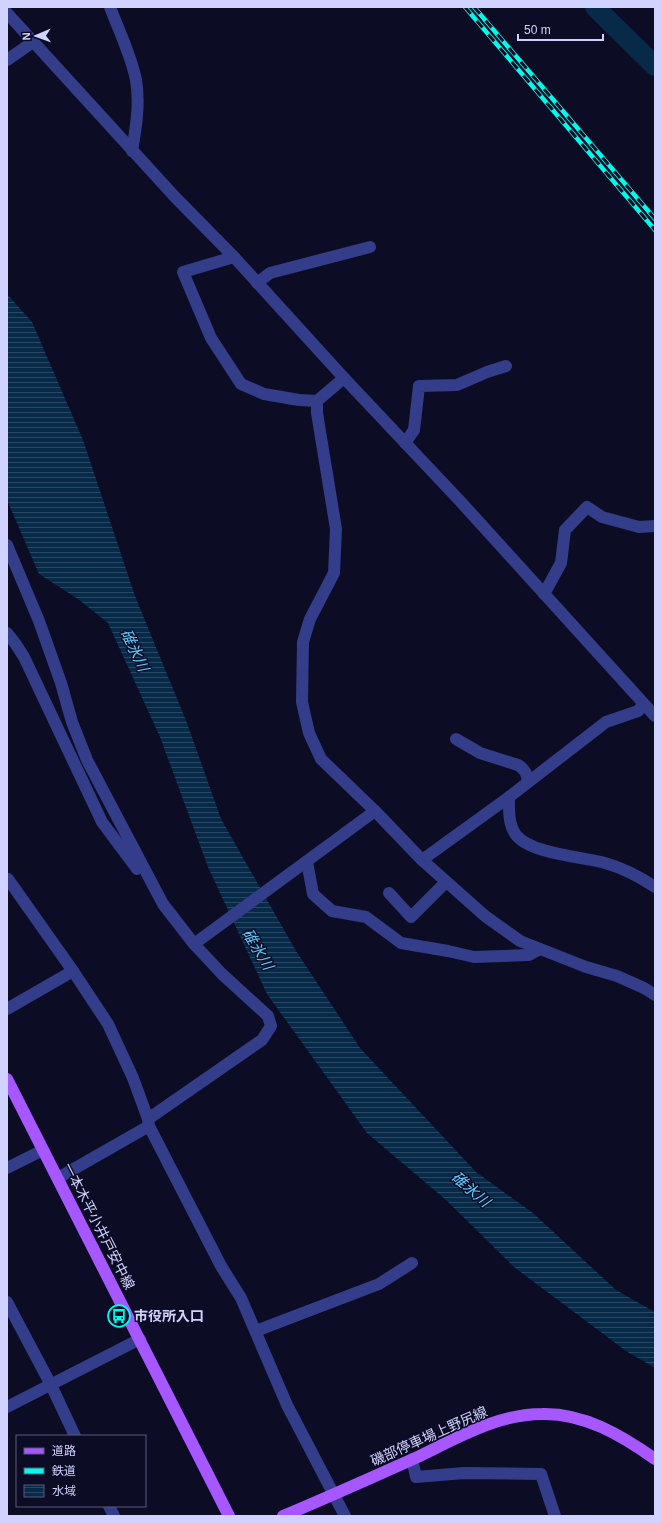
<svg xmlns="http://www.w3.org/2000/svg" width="662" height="1523" font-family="Helvetica,'Noto Sans JP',sans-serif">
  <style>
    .water { fill: url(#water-rules) }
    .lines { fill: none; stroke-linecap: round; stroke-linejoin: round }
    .river { stroke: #072a49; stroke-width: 20 }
    .minor { stroke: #333d89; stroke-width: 12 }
    .major { stroke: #a657ff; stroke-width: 12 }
    .rail-casing { stroke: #00fbed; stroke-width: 4.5 }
    .rail { stroke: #0c0c25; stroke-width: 3; stroke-dasharray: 9; stroke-linecap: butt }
    .labels { text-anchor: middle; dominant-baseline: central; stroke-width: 3; stroke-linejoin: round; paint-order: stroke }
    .street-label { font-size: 14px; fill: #d0d2ff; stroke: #0c0c25 }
    .poi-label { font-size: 14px; font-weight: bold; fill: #d0d2ff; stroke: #0c0c25; text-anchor: start }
    .water-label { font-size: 15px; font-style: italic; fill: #5eceff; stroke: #0c0c25 }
  </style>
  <defs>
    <pattern id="water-rules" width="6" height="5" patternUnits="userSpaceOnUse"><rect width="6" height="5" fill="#072a49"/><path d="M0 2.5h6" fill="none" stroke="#2a4864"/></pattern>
  </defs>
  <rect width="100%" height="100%" fill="#0c0c25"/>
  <path class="water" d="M7 294 32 322 83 440 135 596 187 723 221 819 296 951 360 1048 476 1172 533 1213 616 1290 655 1312V1368L626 1351 514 1267 446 1200 367 1133 267 994 208 867 160 737 108 623 78 599 39 574 7 500Z"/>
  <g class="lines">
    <path class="river" d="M595 7 655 66"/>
    <g class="minor">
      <path d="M110 7C119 31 131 55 136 80 140 103 136 128 132 151"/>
      <path d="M7 13 175 197 234 257 344 378 460 501 655 716"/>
      <path d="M7 60 33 42"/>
      <path d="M234 257 183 272 211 338 241 384 264 394 299 400 317 401 344 378"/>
      <path d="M257 283 270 273 370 247"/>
      <path d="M317 401V413L336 529 334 573 310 619 303 642 302 702 309 733 321 759 375 811 422 860 485 916 520 941 586 967 617 976 644 988 655 995"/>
      <path d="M405 443 414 430 419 386 457 385 487 372 506 366"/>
      <path d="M7 545 39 621 61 683 72 722 87 760 163 904 194 944 222 974 268 1016 271 1026 262 1040 148 1119"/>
      <path d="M544 594 561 563 565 530 587 507 602 517 639 527 655 526"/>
      <path d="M7 633 15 643 24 657 102 822 137 869"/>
      <path d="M456 739 480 753 518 765C525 769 527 774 528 782"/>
      <path d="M509 797C509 810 508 824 516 835 531 854 583 857 605 863 623 868 640 877 655 887"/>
      <path d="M422 860 509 797 606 722 638 711 644 704"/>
      <path d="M307 862 313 894 332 911 366 917 401 943 448 951 474 957 529 955 540 949"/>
      <path d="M8 879 73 971 108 1024 133 1078 148 1119 149 1126 221 1266 241 1298 287 1405 345 1516"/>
      <path d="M389 893 411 917 446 882"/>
      <path d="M194 944 375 811"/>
      <path d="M7 1009 73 971"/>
      <path d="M7 1168 43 1150"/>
      <path d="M58 1178 149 1126"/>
      <path d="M7 1302 51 1385 75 1436"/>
      <path d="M256 1331 379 1284 412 1263"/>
      <path d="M7 1407 140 1339"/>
      <path d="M412 1459 416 1477 464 1473 541 1474 555 1516"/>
      <path d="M109 1506 114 1516"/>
    </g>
    <g class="major">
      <path d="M7 1079 229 1516"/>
      <path d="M283 1516C326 1498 368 1479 411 1460 452 1441 495 1414 542 1414 584 1413 621 1435 655 1459"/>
    </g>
    <g class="rail-casing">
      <g id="rail">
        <path d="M465 7 655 230"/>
        <path d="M474 7 655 219"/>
      </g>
    </g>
    <use href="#rail" class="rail"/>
  </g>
  <defs>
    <g id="bus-ring" transform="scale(1.15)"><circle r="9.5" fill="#0c0c25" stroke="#00fbed" stroke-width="1.5"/><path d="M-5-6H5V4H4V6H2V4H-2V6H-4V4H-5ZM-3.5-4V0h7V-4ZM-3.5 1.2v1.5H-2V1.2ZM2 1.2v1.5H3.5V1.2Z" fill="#00fbed"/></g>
  </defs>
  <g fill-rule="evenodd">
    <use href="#bus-ring" x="119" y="1316"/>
  </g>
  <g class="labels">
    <g class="street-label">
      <text transform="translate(99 1226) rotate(63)">一本木平小井戸安中線</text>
      <text transform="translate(429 1436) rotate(-24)">磯部停車場上野尻線</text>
    </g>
    <g class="poi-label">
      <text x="134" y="1316">市役所入口</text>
    </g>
    <g class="water-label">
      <text transform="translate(135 650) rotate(65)">碓氷川</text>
      <text transform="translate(258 949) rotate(59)">碓氷川</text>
      <text transform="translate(471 1189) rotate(41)">碓氷川</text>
    </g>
  </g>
  <rect width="662" height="1523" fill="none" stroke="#d0d2ff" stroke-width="16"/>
  <rect x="16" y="1435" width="130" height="72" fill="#0c0c25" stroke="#5a5b7c"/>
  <rect x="24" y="1448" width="20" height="6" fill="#a657ff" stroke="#5a5b7c"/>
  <text x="52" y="1455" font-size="12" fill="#d0d2ff">道路</text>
  <rect x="24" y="1468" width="20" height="6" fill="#00fbed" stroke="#5a5b7c"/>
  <text x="52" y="1475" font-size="12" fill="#d0d2ff">鉄道</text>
  <rect x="24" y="1485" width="20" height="12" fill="url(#water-rules)" stroke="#5a5b7c"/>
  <text x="52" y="1495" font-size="12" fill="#d0d2ff">水域</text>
  <g transform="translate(36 36) rotate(268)" stroke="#0c0c25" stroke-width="3" paint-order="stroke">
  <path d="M0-3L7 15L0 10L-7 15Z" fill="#d0d2ff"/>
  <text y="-6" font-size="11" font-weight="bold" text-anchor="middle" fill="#d0d2ff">N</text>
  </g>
  <path d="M518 34v6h85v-6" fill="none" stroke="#d0d2ff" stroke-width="2"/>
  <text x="524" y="34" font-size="12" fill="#d0d2ff" stroke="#0c0c25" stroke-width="3" paint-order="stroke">50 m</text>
</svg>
